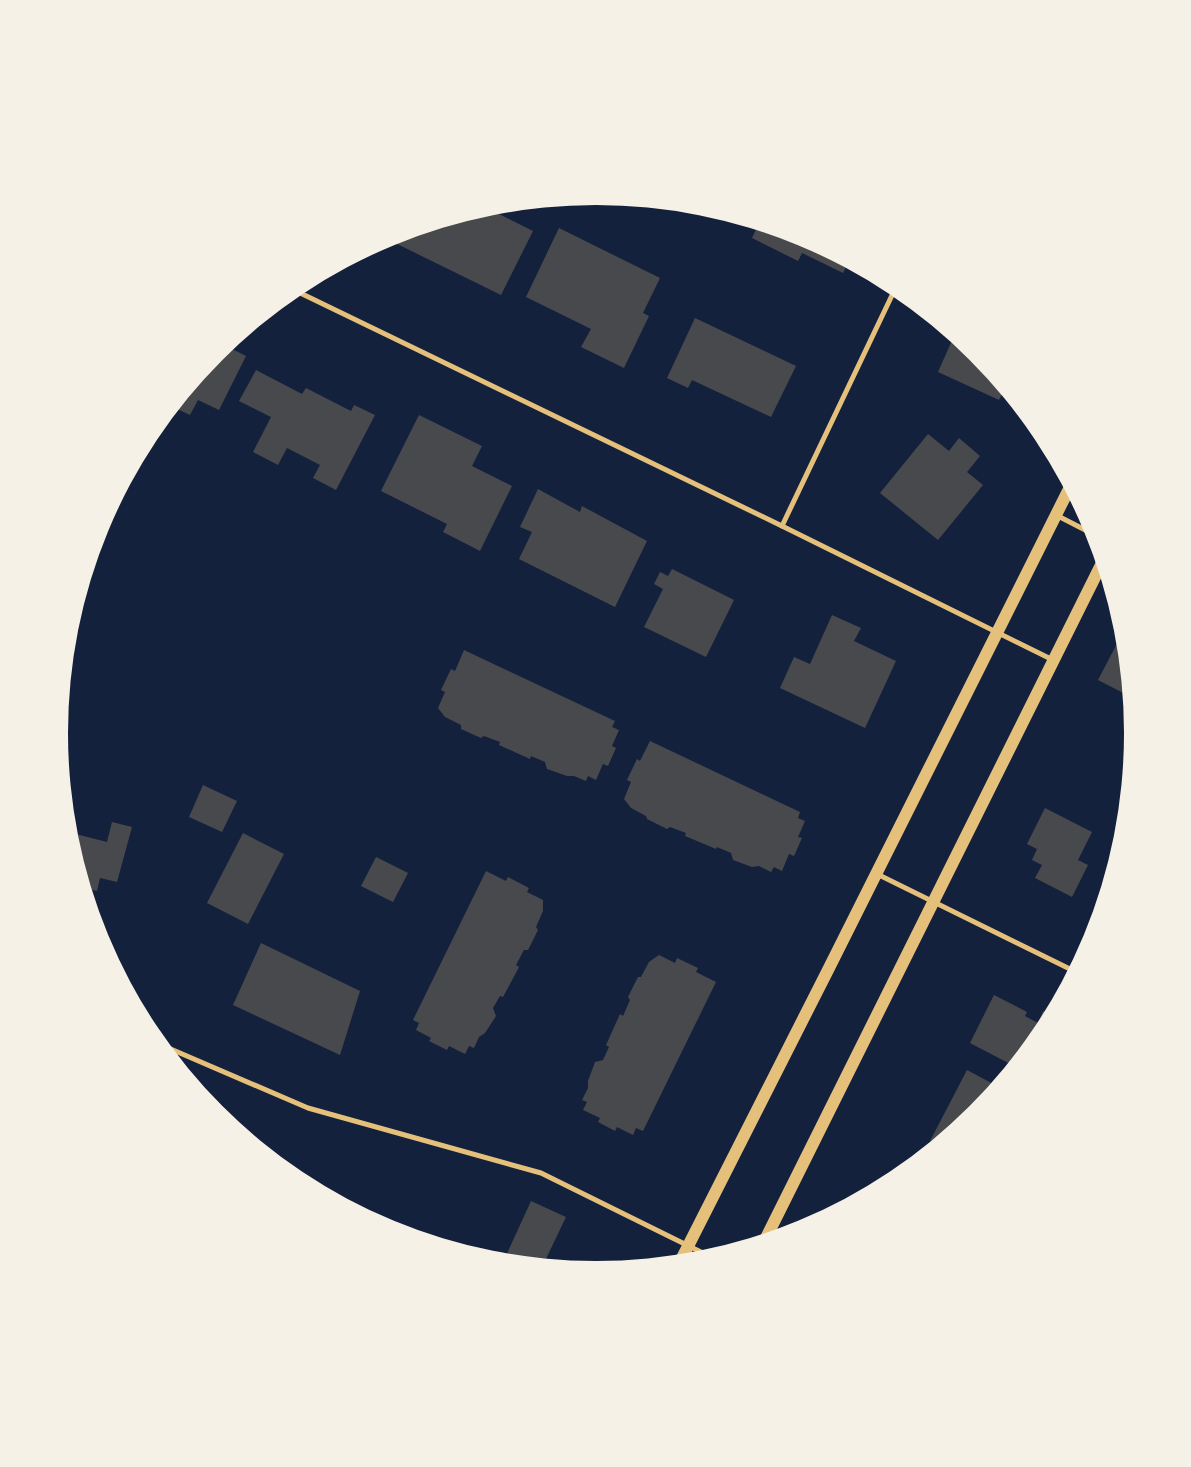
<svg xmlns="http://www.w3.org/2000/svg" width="1191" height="1467" font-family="'Sofia Sans Condensed',sans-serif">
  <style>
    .building { fill: #48494c }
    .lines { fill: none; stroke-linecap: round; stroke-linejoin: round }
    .minor { stroke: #e5c07b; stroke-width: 5 }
    .primary { stroke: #e5c07b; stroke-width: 12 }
  </style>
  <rect width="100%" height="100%" fill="#14213d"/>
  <g class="building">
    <path d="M487 208 533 231 501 295 387 239Z"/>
    <path d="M758 225 801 238 848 263 843 273 802 253 798 261 752 238Z"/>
    <path d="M559 228 660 278 643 313 649 316 624 368 581 347 591 329 526 297Z"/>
    <path d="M695 318 796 366 771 417 692 380 688 388 667 378Z"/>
    <path d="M954 336 975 354 1004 390 999 400 938 372Z"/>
    <path d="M226 346 246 356 219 410 198 400 190 415 173 407 216 354Z"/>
    <path d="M256 370 302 394 306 388 351 411 354 405 375 415 336 490 313 478 320 465 287 448 278 465 253 452 271 417 239 401Z"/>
    <path d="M419 415 482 446 472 466 512 486 480 551 443 532 447 524 381 491Z"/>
    <path d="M928 434 949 451 959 438 980 456 967 472 983 485 938 540 880 493Z"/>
    <path d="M538 489 580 512 582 506 647 541 615 607 519 559 532 532 520 527Z"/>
    <path d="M672 569 734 600 706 657 644 627 663 589 654 584 660 572 668 576Z"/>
    <path d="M832 615 861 628 854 641 896 661 865 728 780 688 794 657 810 664Z"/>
    <path d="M1122 634 1129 696 1098 680Z"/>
    <path d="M464 650 615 721 612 727 619 730 612 746 616 748 608 766 603 764 596 780 588 776 586 781 574 776H567L547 769 545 762 531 756 530 759 499 745 500 742 484 736 481 738 461 729V725L445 717 438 708 445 692 441 690 451 669 455 671Z"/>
    <path d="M650 741 800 812 798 818 805 821 798 837 802 838 794 856 789 854 782 871 774 867 771 872 759 866 752 867 733 860 731 853 717 847 716 849 685 836 686 833 670 827 667 829 647 819 646 816 631 808 624 799 631 782 627 780 637 759 640 761Z"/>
    <path d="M203 785 237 801 222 832 189 817Z"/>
    <path d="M1045 808 1092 832 1078 860 1088 865 1072 897 1035 878 1042 865 1032 860 1037 849 1027 844Z"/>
    <path d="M112 822 132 827 117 882 100 878 97 891 84 888 68 832 107 842Z"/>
    <path d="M243 833 284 854 248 924 207 903Z"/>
    <path d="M376 857 408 873 393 902 361 886Z"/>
    <path d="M1112 866H1113L1105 893 1100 890Z"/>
    <path d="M486 871 506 881 508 877 529 888 527 892 543 900V911L536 927 538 930 528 950H524L516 965 519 967 503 997 500 996 493 1008 496 1016 485 1033 479 1037 474 1048 469 1046 465 1054 449 1046 447 1050 429 1041 431 1038 416 1030 419 1023 413 1020Z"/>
    <path d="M261 943 360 991 340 1055 233 1005Z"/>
    <path d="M659 955 675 963 677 958 698 968 696 972 716 982 643 1131 636 1128 633 1135 617 1127 615 1131 598 1122 600 1118 583 1110 587 1102 582 1100 588 1088V1081L595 1062 603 1060 609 1047 606 1045 620 1014 623 1016 630 1000 628 997 638 977H641L649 962Z"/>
    <path d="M994 995 1027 1012 1025 1016 1038 1023 1043 1011 1051 1015 1042 1032 1014 1066 970 1043Z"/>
    <path d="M967 1070 997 1086 975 1113 937 1144 930 1141Z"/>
    <path d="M301 1178 332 1193 330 1197 415 1237 390 1229 299 1181Z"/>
    <path d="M531 1201 566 1217 543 1265 491 1260 475 1255 478 1248 504 1260Z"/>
  </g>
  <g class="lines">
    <g class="minor">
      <path d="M294 290 782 526 1053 660"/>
      <path d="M1056 515 1093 534"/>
      <path d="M782 526 895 289"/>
      <path d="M877 874 1074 971"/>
      <path d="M159 1044 308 1108 541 1173 711 1257"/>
    </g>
    <g class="primary">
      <path d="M765 1240 1102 563"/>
      <path d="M680 1262 829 968 1070 487"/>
    </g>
  </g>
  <path d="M0 0H1191V1467H0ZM68 733a528 528 0 1 1 1056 0a528 528 0 1 1-1056 0Z" fill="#f6f1e7" fill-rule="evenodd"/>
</svg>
